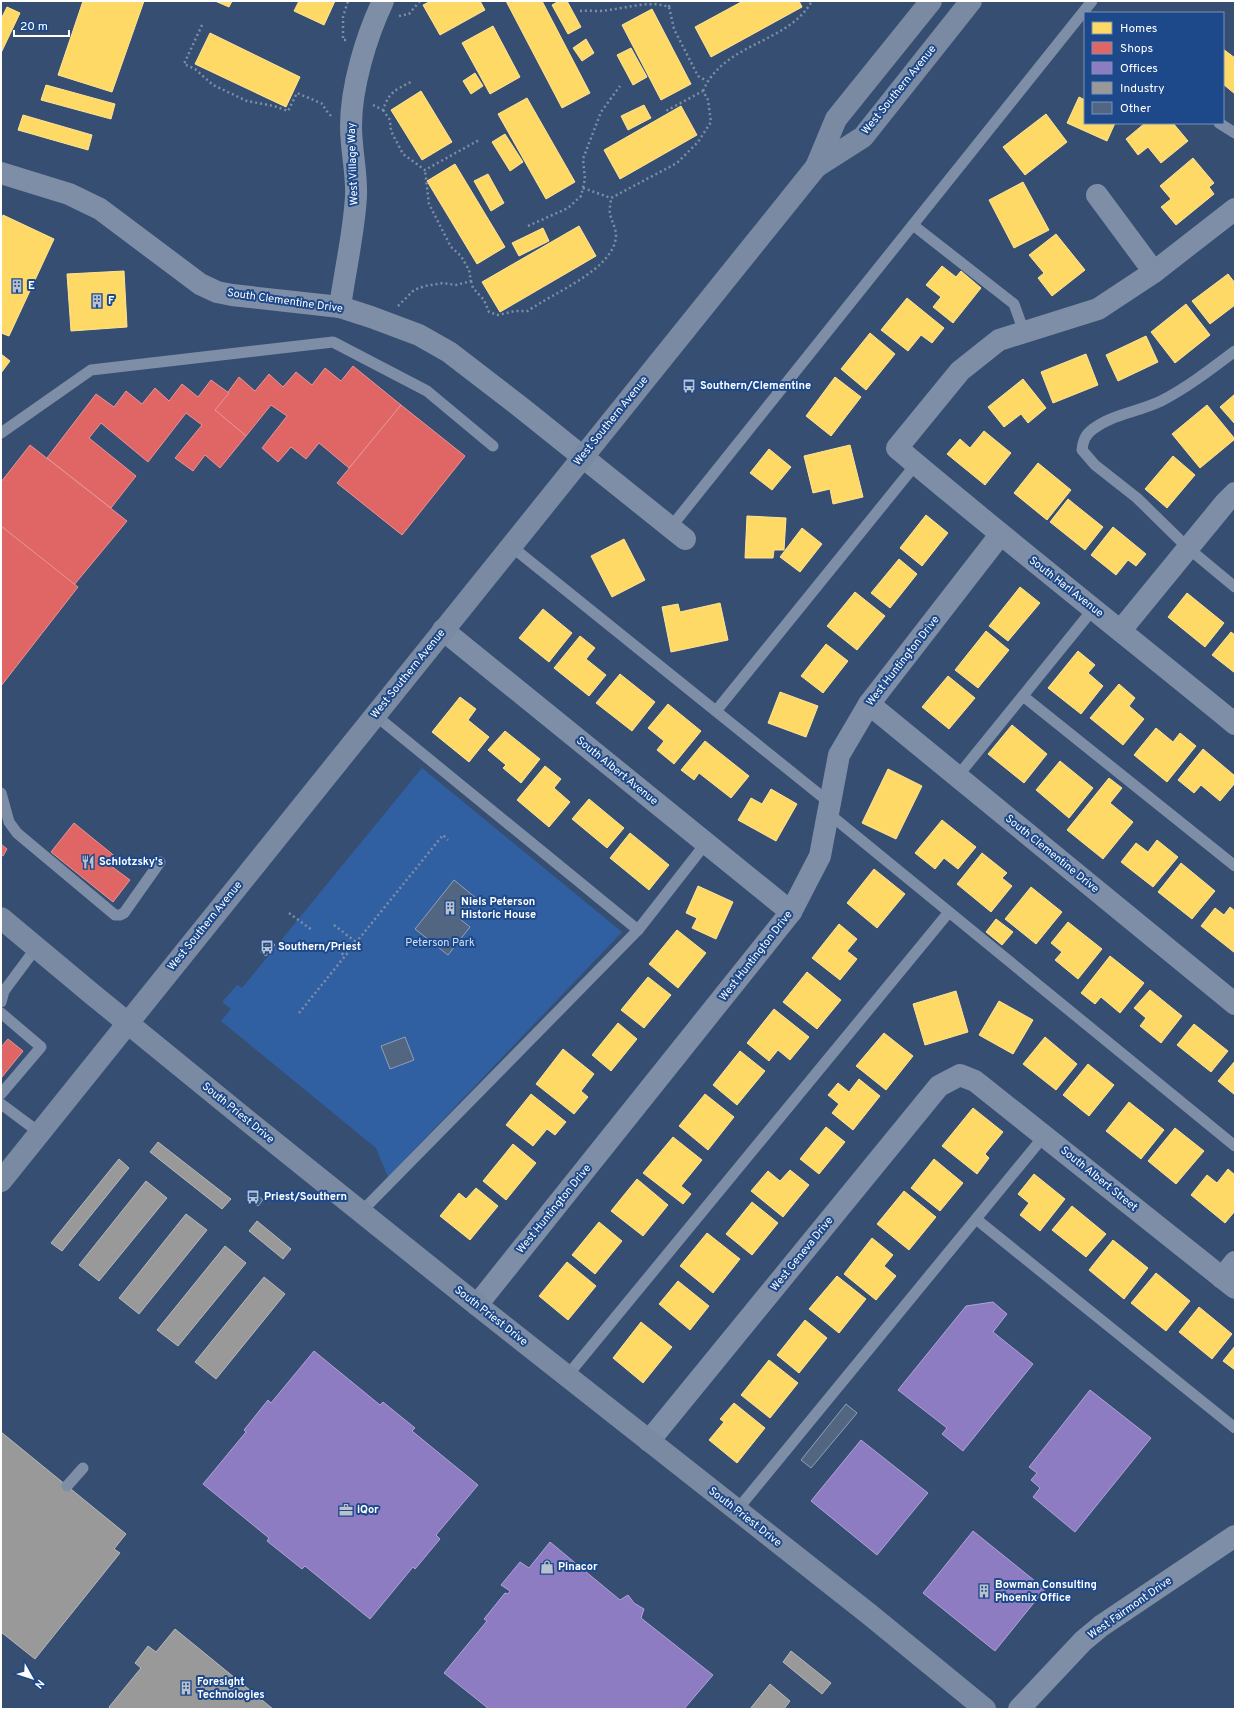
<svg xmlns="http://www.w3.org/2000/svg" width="1236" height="1710" font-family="Overpass,sans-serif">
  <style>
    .green { fill: #3160a2 }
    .homes { fill: #ffd966; stroke: #ffe494 }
    .shops { fill: #e06666; stroke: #e99494 }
    .offices { fill: #8e7cc3; stroke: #b0a3d5 }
    .industry { fill: #999; stroke: #b8b8b8 }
    .building { fill: #526682; stroke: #919fb5 }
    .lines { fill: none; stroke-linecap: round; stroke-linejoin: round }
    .path { stroke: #7d8ea6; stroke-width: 2.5; stroke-dasharray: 2 3; stroke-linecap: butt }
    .lane { stroke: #7d8ea6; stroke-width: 11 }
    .street { stroke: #7d8ea6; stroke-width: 22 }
    .secondary { stroke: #798aa2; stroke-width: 22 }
    .labels { text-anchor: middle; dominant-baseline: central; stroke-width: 4; stroke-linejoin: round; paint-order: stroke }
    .street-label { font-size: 11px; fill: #fff; stroke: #1d498b }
    .poi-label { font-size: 11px; font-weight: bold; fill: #fff; stroke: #1d498b; text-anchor: start }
    .park-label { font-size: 11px; fill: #cde0f9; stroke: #1d498b }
  </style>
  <rect width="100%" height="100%" fill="#364e72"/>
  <path class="green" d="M422 768 622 932 388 1177 376 1148 221 1021 231 1009 222 1002 237 985 242 988Z"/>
  <g class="homes">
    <path d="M83 1H144L112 92 58 75Z"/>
    <path d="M215 1H232L229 7Z"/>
    <path d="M299 1H335L324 25 294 11Z"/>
    <path d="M431 1H480L485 10 440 35 423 5Z"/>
    <path d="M506 1H542L590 93 562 108Z"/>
    <path d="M559 1H567L581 27 568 34 552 5Z"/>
    <path d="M743 1H799L802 7 711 57 695 27Z"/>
    <path d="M7 7 20 13 1 53V19Z"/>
    <path d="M652 9 691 84 661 100 622 25Z"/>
    <path d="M493 26 520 77 490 94 462 43Z"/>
    <path d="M210 33 300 77 286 107 195 64Z"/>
    <path d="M586 39 594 53 582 61 573 48Z"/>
    <path d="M631 48 647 77 633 85 617 55Z"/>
    <path d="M1223 49 1235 58V94L1223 84Z"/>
    <path d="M475 73 483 86 471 94 463 81Z"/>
    <path d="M46 85 115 104 111 119 41 100Z"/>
    <path d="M421 91 452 142 422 160 391 110Z"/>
    <path d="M1079 97 1085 100V123H1115L1107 141 1067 123Z"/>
    <path d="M527 98 575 182 546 199 498 114Z"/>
    <path d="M644 105 651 118 628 130 621 116Z"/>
    <path d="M681 106 697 135 620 179 604 150Z"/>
    <path d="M1046 114 1067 142 1025 175 1003 147Z"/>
    <path d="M23 115 92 135 88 150 18 130Z"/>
    <path d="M1145 123H1173L1188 141 1161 163 1148 147 1138 155 1126 139Z"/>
    <path d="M505 134 523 162 510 171 492 142Z"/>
    <path d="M1193 158 1214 183 1209 187 1214 194 1176 225 1161 207 1171 199 1160 186Z"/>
    <path d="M455 164 505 247 477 264 427 181Z"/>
    <path d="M488 174 504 203 491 211 474 181Z"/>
    <path d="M1023 182 1049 230 1014 248 989 200Z"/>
    <path d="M3 215 54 239 9 336 1 333V219Z"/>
    <path d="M579 226 596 256 500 312 482 282Z"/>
    <path d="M543 228 549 241 519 256 512 243Z"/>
    <path d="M1056 234 1085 270 1052 296 1038 278 1044 273 1029 255Z"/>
    <path d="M942 266 956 277 961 271 981 288 953 323 933 307 941 297 926 285Z"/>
    <path d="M124 271 127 327 71 331 67 274Z"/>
    <path d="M1228 274 1235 283V305L1210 324 1192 301Z"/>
    <path d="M907 298 944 328 932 343 921 335 908 351 881 330Z"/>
    <path d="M1186 304 1210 335 1175 363 1151 332Z"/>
    <path d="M870 333 895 354 866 390 841 369Z"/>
    <path d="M1146 336 1158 362 1118 381 1106 355Z"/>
    <path d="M1 354 10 361 1 373Z"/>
    <path d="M1086 354 1098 385 1053 403 1041 372Z"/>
    <path d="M835 377 861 397 831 436 806 416Z"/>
    <path d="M1023 379 1046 408 1028 423 1021 414 1004 427 988 407Z"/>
    <path d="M1235 394V424L1220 407Z"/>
    <path d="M1207 405 1235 439 1200 468 1172 434Z"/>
    <path d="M984 431 1011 453 985 485 947 454 960 439 970 448Z"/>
    <path d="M850 445 863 497 833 504 830 489 813 493 804 456Z"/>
    <path d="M769 449 791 467 772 490 750 473Z"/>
    <path d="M1173 456 1195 475 1167 508 1145 489Z"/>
    <path d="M1038 463 1071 490 1047 520 1014 493Z"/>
    <path d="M1068 499 1103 527 1085 550 1050 522Z"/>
    <path d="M926 515 948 533 922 566 900 548Z"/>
    <path d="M747 516 786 518 784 550H774L773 558H745Z"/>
    <path d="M1113 527 1146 554 1136 566 1128 560 1116 575 1091 555Z"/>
    <path d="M802 528 822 544 800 572 780 557Z"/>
    <path d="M624 539 645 580 612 597 591 556Z"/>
    <path d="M899 559 917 574 890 608 871 593Z"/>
    <path d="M1020 587 1040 603 1008 641 989 626Z"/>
    <path d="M855 592 885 616 857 650 827 626Z"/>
    <path d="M1187 593 1224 623 1205 647 1168 617Z"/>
    <path d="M720 603 728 640 671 652 662 607 678 604 680 612Z"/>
    <path d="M543 609 572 633 549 662 519 638Z"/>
    <path d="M986 631 1009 650 978 688 955 670Z"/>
    <path d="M1231 632 1235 635V673L1212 655Z"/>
    <path d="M580 636 595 648 586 659 606 675 589 696 554 668Z"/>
    <path d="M826 644 848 661 823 693 801 676Z"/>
    <path d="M1078 651 1095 665 1088 673 1103 686 1081 714 1048 688Z"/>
    <path d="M620 674 655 702 632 731 596 703Z"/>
    <path d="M948 676 975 698 949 729 922 707Z"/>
    <path d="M1119 684 1135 698 1129 706 1144 719 1123 745 1090 718Z"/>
    <path d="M780 692 818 706 806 737 768 723Z"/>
    <path d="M460 697 476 709 468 720 489 737 469 762 432 732Z"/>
    <path d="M668 704 701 731 674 764 657 750 664 741 648 728Z"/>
    <path d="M1012 725 1047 754 1024 783 988 754Z"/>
    <path d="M1156 728 1173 742 1180 733 1196 746 1167 782 1134 755Z"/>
    <path d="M505 731 540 759 521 783 503 768 506 765 488 750Z"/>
    <path d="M705 741 749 776 731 798 699 773 694 780 681 770Z"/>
    <path d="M1203 749 1235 776V783L1220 801 1201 785 1194 793 1178 780Z"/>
    <path d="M1060 761 1093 788 1069 818 1036 790Z"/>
    <path d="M545 766 561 779 554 788 570 802 549 827 517 800Z"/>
    <path d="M888 769 922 786 896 839 862 823Z"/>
    <path d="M1109 778 1122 788 1110 803 1133 822 1103 859 1067 830Z"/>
    <path d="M771 789 797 804 776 841 738 820 751 798 762 804Z"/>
    <path d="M589 799 624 828 607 848 572 819Z"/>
    <path d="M942 820 976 847 958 869 944 858 935 869 915 853Z"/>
    <path d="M630 833 669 865 649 890 610 858Z"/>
    <path d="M1157 840 1178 857 1153 887 1121 862 1136 843 1148 852Z"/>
    <path d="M982 853 1007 873 1002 878 1012 886 991 912 957 884Z"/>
    <path d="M1181 863 1215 891 1192 919 1158 892Z"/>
    <path d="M874 869 905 894 877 928 847 903Z"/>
    <path d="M698 886 733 902 716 939 692 928 697 918 686 913Z"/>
    <path d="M1031 887 1062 912 1036 944 1005 919Z"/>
    <path d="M1230 907 1235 911V953L1201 926 1215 908 1224 915Z"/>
    <path d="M996 919 1013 932 1002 945 986 932Z"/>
    <path d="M1068 922 1102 949 1078 979 1055 960 1062 952 1051 943Z"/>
    <path d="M839 924 857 939 847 951 857 959 840 980 812 958Z"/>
    <path d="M677 930 706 953 678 988 649 964Z"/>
    <path d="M1110 956 1144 983 1120 1013 1101 997 1095 1004 1081 993Z"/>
    <path d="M807 972 841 1000 817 1029 783 1002Z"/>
    <path d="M648 977 671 995 644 1028 621 1010Z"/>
    <path d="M1150 990 1182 1016 1161 1043 1140 1026 1146 1018 1134 1008Z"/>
    <path d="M956 991 968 1032 925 1045 913 1004Z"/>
    <path d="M999 1001 1033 1020 1013 1054 979 1035Z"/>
    <path d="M774 1009 809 1037 790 1060 778 1050 769 1061 747 1043Z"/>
    <path d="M618 1023 637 1039 611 1071 592 1055Z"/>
    <path d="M1194 1024 1228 1051 1211 1072 1177 1045Z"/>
    <path d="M884 1033 913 1056 886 1090 856 1066Z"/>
    <path d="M1045 1037 1077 1064 1056 1090 1023 1064Z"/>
    <path d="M563 1049 594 1074 581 1091 588 1097 574 1114 536 1084Z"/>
    <path d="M740 1051 765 1071 737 1105 713 1085Z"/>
    <path d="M1235 1061V1095L1218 1081Z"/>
    <path d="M1088 1064 1114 1085 1089 1116 1063 1095Z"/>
    <path d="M859 1079 880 1096 853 1130 832 1113 839 1104 828 1095 838 1083 849 1092Z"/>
    <path d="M531 1094 566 1122 555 1135 547 1129 533 1146 506 1125Z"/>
    <path d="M705 1094 734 1117 708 1150 679 1126Z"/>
    <path d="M1129 1102 1164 1130 1141 1159 1106 1131Z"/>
    <path d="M973 1108 1003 1132 985 1154 989 1158 977 1174 942 1146Z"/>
    <path d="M826 1127 845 1142 819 1174 800 1159Z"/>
    <path d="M1175 1128 1204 1151 1176 1184 1148 1161Z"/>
    <path d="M673 1137 702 1160 681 1186 691 1194 683 1204 643 1173Z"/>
    <path d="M513 1144 536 1163 506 1200 483 1181Z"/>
    <path d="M934 1159 963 1183 940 1211 911 1188Z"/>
    <path d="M1228 1169 1235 1175V1211L1225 1223 1191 1195 1207 1175 1217 1183Z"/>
    <path d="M790 1170 809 1185 783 1217 751 1191 768 1171 780 1181Z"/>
    <path d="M1034 1174 1065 1199 1040 1231 1020 1215 1029 1203 1018 1194Z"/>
    <path d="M637 1179 668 1205 643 1236 611 1211Z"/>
    <path d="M476 1188 498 1206 470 1240 440 1216 459 1193 466 1199Z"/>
    <path d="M904 1191 936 1217 909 1250 877 1224Z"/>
    <path d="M752 1202 778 1223 752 1255 726 1234Z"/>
    <path d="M1072 1206 1106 1234 1086 1257 1052 1230Z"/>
    <path d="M599 1222 622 1241 595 1274 572 1255Z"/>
    <path d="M707 1233 740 1259 713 1293 680 1266Z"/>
    <path d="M872 1238 893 1255 884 1266 896 1276 876 1300 844 1274Z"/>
    <path d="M1113 1240 1148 1268 1124 1299 1089 1270Z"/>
    <path d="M567 1262 596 1286 568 1320 539 1296Z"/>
    <path d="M1156 1273 1190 1301 1166 1331 1131 1303Z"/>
    <path d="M837 1276 866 1299 839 1333 809 1309Z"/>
    <path d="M678 1281 709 1306 690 1330 659 1304Z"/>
    <path d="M1199 1307 1232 1334 1212 1359 1179 1332Z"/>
    <path d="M805 1320 827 1338 799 1373 777 1355Z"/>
    <path d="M641 1322 672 1347 643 1383 613 1358Z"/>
    <path d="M1235 1346V1370L1223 1361Z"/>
    <path d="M769 1360 798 1383 770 1418 741 1395Z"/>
    <path d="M734 1403 765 1428 737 1463 709 1440 724 1422 720 1419Z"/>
  </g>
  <g class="shops">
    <path d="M353 366 401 405 349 468 319 443 306 459 291 447 278 462 262 448 287 416 271 405 246 436 215 410 239 377 255 391 269 374 283 387 296 372 312 385 325 368 341 381Z"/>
    <path d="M211 380 229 393 215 410 246 436 220 468 205 455 193 471 175 458 202 425 186 413 148 462 101 423 89 438 136 476 111 508 47 458 96 394 114 407 126 391 142 404 155 388 169 401 182 384 198 397Z"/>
    <path d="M401 405 465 456 402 535 337 483Z"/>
    <path d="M30 445 127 521 74 585 1 526V482Z"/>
    <path d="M1 526 78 587 1 686Z"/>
    <path d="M74 823 117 858 111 866 130 880 113 902 51 852Z"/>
    <path d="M1 844 7 849 3 856 1 855Z"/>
    <path d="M8 1039 23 1051 2 1077 1 1047Z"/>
  </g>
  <g class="offices">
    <path d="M993 1302 1007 1314 993 1332 1033 1364 963 1451 942 1434 947 1428 898 1390 966 1306Z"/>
    <path d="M314 1351 380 1405 383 1402 415 1428 412 1431 478 1485 436 1535 440 1539 415 1569 413 1567 370 1619 305 1566 302 1569 267 1541 269 1538 203 1484 246 1432 244 1430 268 1400 271 1403Z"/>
    <path d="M1090 1390 1151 1438 1075 1532 1033 1497 1040 1488 1031 1480 1037 1473 1029 1467Z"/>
    <path d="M861 1440 928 1493 877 1555 811 1501Z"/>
    <path d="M973 1531 1045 1589 995 1651 923 1593Z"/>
    <path d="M550 1542 620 1600 628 1595 634 1603 644 1609 641 1618 713 1675 684 1709H489L444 1673 487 1621 484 1619 505 1593 508 1594 510 1591 501 1585 520 1562 529 1568Z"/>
  </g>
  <g class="industry">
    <path d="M158 1142 231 1199 222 1209 150 1152Z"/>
    <path d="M119 1159 129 1168 62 1251 51 1243Z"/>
    <path d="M146 1181 167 1198 99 1281 79 1265Z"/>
    <path d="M186 1214 207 1230 139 1314 119 1298Z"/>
    <path d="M257 1221 291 1249 283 1259 249 1231Z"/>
    <path d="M225 1246 246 1263 178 1346 157 1330Z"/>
    <path d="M264 1277 285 1294 216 1379 195 1362Z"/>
    <path d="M1 1432 126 1534 114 1549 120 1553 35 1659 1 1632Z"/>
    <path d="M175 1629 273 1709H111L109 1707 141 1668 135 1663 148 1646 156 1652Z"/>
    <path d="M791 1651 831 1683 822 1694 783 1662Z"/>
    <path d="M770 1684 790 1701 784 1709H750Z"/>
  </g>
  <g class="building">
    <path d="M454 880 476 898 460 919 470 927 448 955 415 929Z"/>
    <path d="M270 940 275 945 266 956 260 952Z"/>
    <path d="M405 1037 414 1060 390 1069 381 1046Z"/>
    <path d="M251 1190 263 1200 258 1206 246 1196Z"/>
    <path d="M846 1404 857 1413 811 1468 801 1460Z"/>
  </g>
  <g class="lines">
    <g class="path">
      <path d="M669 7 670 1"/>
      <path d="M580 11C589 10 599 12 608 10 628 8 650 0 669 7L674 29 698 76 707 81"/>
      <path d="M399 16 409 14 419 2 422 1"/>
      <path d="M202 25 184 64 195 69 213 85 247 101 274 106 288 111 297 93 323 104 325 109 331 116"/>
      <path d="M346 40H343V17L348 1"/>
      <path d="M703 91C724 42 788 44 812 1"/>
      <path d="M373 105 383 110C389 92 395 90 411 82"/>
      <path d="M383 110 390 120 391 131 403 154 425 170 479 140"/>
      <path d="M583 188 611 198"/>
      <path d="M528 226 568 208 581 196 585 179 583 159 601 112 620 86"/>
      <path d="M471 281 473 288 484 300 489 312 498 315 515 311H528C552 293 614 270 616 236 616 227 611 221 610 213 609 209 611 202 611 198L677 163 698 142 711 122 708 100 703 91 664 112"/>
      <path d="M398 306 414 290 425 286 443 283 456 285 471 281 469 270 461 256 451 247 429 204 425 170"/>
      <path d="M289 913 312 930"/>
      <path d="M334 925 356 942"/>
      <path d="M334 947 345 956"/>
      <path d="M299 1013 443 835 448 840"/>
    </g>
    <g class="lane">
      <path d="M1219 123 1235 133"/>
      <path d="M913 225 1014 304 1024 332"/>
      <path d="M1235 351C1211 369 1188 387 1161 401 1138 412 1113 414 1093 429 1085 435 1083 441 1082 450L1095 465 1137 498 1188 548 1235 587"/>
      <path d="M1 433 91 370 333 342 427 391 493 446"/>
      <path d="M671 527 1092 1"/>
      <path d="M511 546 830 803"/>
      <path d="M1023 696 1235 866"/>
      <path d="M716 711 916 464"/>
      <path d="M375 715 638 930"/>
      <path d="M957 777 1094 608"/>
      <path d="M1 793 9 822 17 833 115 915H120L124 913 160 862"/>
      <path d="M828 813 1235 1146"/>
      <path d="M1 1002 4 991 36 948"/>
      <path d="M1 1013 41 1047 1 1094"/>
      <path d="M1 1104 40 1133"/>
      <path d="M361 1212 638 930 706 843"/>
      <path d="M976 1219 1235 1428"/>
      <path d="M567 1376 949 912"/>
      <path d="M67 1486 83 1468"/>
      <path d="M737 1510 1044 1136"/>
    </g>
    <g class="street">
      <path d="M1 173 69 194 100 209 200 284 217 292 232 295 340 307 371 317 419 335 449 352 523 409 685 539"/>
      <path d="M1097 195 1154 272"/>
      <path d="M1235 209 1154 272 1098 309 999 340 960 371 897 448C1008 542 1123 632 1235 724"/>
      <path d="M340 307C345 270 354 233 356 196 357 173 351 150 351 126 351 87 366 37 383 1"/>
      <path d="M443 630 791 912"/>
      <path d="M1121 630 1225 503 1235 493"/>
      <path d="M869 704 1235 1004"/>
      <path d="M1222 1278 1235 1262"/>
      <path d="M477 1305 791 912 820 856 839 755 869 704 1000 535"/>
      <path d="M649 1441 939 1086 960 1075 975 1081 1235 1288"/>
      <path d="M1019 1709 1083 1641 1101 1626 1235 1536"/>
    </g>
    <g class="secondary">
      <path d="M816 167 863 137 971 1"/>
      <path d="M1 918 92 994 249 1122 477 1305 869 1614 985 1709"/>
      <path d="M1 1181 816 167 836 119 931 1"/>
    </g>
  </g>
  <defs>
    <g id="building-bare" transform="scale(1.08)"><path d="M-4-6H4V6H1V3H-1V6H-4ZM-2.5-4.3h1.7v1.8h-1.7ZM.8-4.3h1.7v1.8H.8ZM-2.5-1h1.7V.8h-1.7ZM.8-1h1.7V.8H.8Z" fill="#b9c1ce" stroke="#1d498b" stroke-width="2.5" paint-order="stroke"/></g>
    <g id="bus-bare" transform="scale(1.08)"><path d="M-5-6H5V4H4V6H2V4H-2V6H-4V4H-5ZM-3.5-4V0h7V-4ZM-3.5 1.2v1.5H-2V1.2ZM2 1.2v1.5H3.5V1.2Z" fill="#b9c1ce" stroke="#1d498b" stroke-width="2.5" paint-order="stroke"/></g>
    <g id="restaurant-bare" transform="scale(1.08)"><path d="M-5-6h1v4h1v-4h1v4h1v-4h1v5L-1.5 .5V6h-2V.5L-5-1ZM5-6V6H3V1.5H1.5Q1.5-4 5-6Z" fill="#b9c1ce" stroke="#1d498b" stroke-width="2.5" paint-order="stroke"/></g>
    <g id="office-bare" transform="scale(1.08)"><path d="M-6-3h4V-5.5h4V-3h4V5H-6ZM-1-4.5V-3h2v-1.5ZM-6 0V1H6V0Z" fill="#b9c1ce" stroke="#1d498b" stroke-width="2.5" paint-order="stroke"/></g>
    <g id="shop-bare" transform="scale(1.08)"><path d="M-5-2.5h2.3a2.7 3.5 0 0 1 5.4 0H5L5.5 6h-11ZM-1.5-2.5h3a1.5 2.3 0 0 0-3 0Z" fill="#b9c1ce" stroke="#1d498b" stroke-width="2.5" paint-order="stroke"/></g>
  </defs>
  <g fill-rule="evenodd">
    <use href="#building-bare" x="17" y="286"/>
    <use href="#building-bare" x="97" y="301"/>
    <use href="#bus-bare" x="689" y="386"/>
    <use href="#restaurant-bare" x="88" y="862"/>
    <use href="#building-bare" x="450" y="908"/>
    <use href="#bus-bare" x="267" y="947"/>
    <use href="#bus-bare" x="253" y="1197"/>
    <use href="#office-bare" x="346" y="1510"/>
    <use href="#shop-bare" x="547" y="1567"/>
    <use href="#building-bare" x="984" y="1591"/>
    <use href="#building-bare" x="186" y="1688"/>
  </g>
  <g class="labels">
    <g class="street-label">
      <text transform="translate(899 90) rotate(-51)">West Southern Avenue</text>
      <text transform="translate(353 164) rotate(-92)">West Village Way</text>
      <text transform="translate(285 301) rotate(8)">South Clementine Drive</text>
      <text transform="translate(611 421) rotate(-51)">West Southern Avenue</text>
      <text transform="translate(1066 587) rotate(38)">South Harl Avenue</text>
      <text transform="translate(903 661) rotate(-52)">West Huntington Drive</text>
      <text transform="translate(408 674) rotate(-51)">West Southern Avenue</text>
      <text transform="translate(617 771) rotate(39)">South Albert Avenue</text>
      <text transform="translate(1052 854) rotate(39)">South Clementine Drive</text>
      <text transform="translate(205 926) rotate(-51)">West Southern Avenue</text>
      <text transform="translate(756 956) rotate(-52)">West Huntington Drive</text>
      <text transform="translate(238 1113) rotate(39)">South Priest Drive</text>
      <text transform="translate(1099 1179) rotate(39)">South Albert Street</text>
      <text transform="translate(554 1209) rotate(-51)">West Huntington Drive</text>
      <text transform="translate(802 1254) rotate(-51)">West Geneva Drive</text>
      <text transform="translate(491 1316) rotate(38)">South Priest Drive</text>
      <text transform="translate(745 1517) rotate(38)">South Priest Drive</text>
      <text transform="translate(1130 1608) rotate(-35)">West Fairmont Drive</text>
    </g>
    <g class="poi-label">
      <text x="28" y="286">E</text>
      <text x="108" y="301">F</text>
      <text x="700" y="386">Southern/Clementine</text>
      <text x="99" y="862">Schlotzsky's</text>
      <text x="461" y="902">Niels Peterson<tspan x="461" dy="13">Historic House</tspan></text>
      <text x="278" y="947">Southern/Priest</text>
      <text x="264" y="1197">Priest/Southern</text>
      <text x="357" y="1510">iQor</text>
      <text x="558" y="1567">Pinacor</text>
      <text x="995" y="1585">Bowman Consulting<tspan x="995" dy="13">Phoenix Office</tspan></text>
      <text x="197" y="1682">Foresight<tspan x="197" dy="13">Technologies</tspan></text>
    </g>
    <g class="park-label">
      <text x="440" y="943">Peterson Park</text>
    </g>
  </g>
  <rect width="1236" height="1710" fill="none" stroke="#ffffff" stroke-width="4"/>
  <rect x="1084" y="12" width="140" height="112" fill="#1d498b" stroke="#7792b9"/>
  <rect x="1092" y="22" width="20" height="12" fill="#ffd966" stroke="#7792b9"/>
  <text x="1120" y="32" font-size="12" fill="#ffffff">Homes</text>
  <rect x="1092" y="42" width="20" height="12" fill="#e06666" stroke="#7792b9"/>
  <text x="1120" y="52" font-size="12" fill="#ffffff">Shops</text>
  <rect x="1092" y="62" width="20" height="12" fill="#8e7cc3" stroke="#7792b9"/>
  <text x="1120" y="72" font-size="12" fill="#ffffff">Offices</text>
  <rect x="1092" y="82" width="20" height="12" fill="#999999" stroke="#7792b9"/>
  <text x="1120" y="92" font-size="12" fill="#ffffff">Industry</text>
  <rect x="1092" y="102" width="20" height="12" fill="#526682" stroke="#7792b9"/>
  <text x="1120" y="112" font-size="12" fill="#ffffff">Other</text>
  <g transform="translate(32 1678) rotate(129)" stroke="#1d498b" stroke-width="3" paint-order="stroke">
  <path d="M0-3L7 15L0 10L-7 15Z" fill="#ffffff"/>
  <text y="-6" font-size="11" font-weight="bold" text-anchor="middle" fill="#ffffff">N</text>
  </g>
  <path d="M14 30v6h55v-6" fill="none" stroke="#ffffff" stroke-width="2"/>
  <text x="20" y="30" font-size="12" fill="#ffffff" stroke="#1d498b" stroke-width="3" paint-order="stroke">20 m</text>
</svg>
